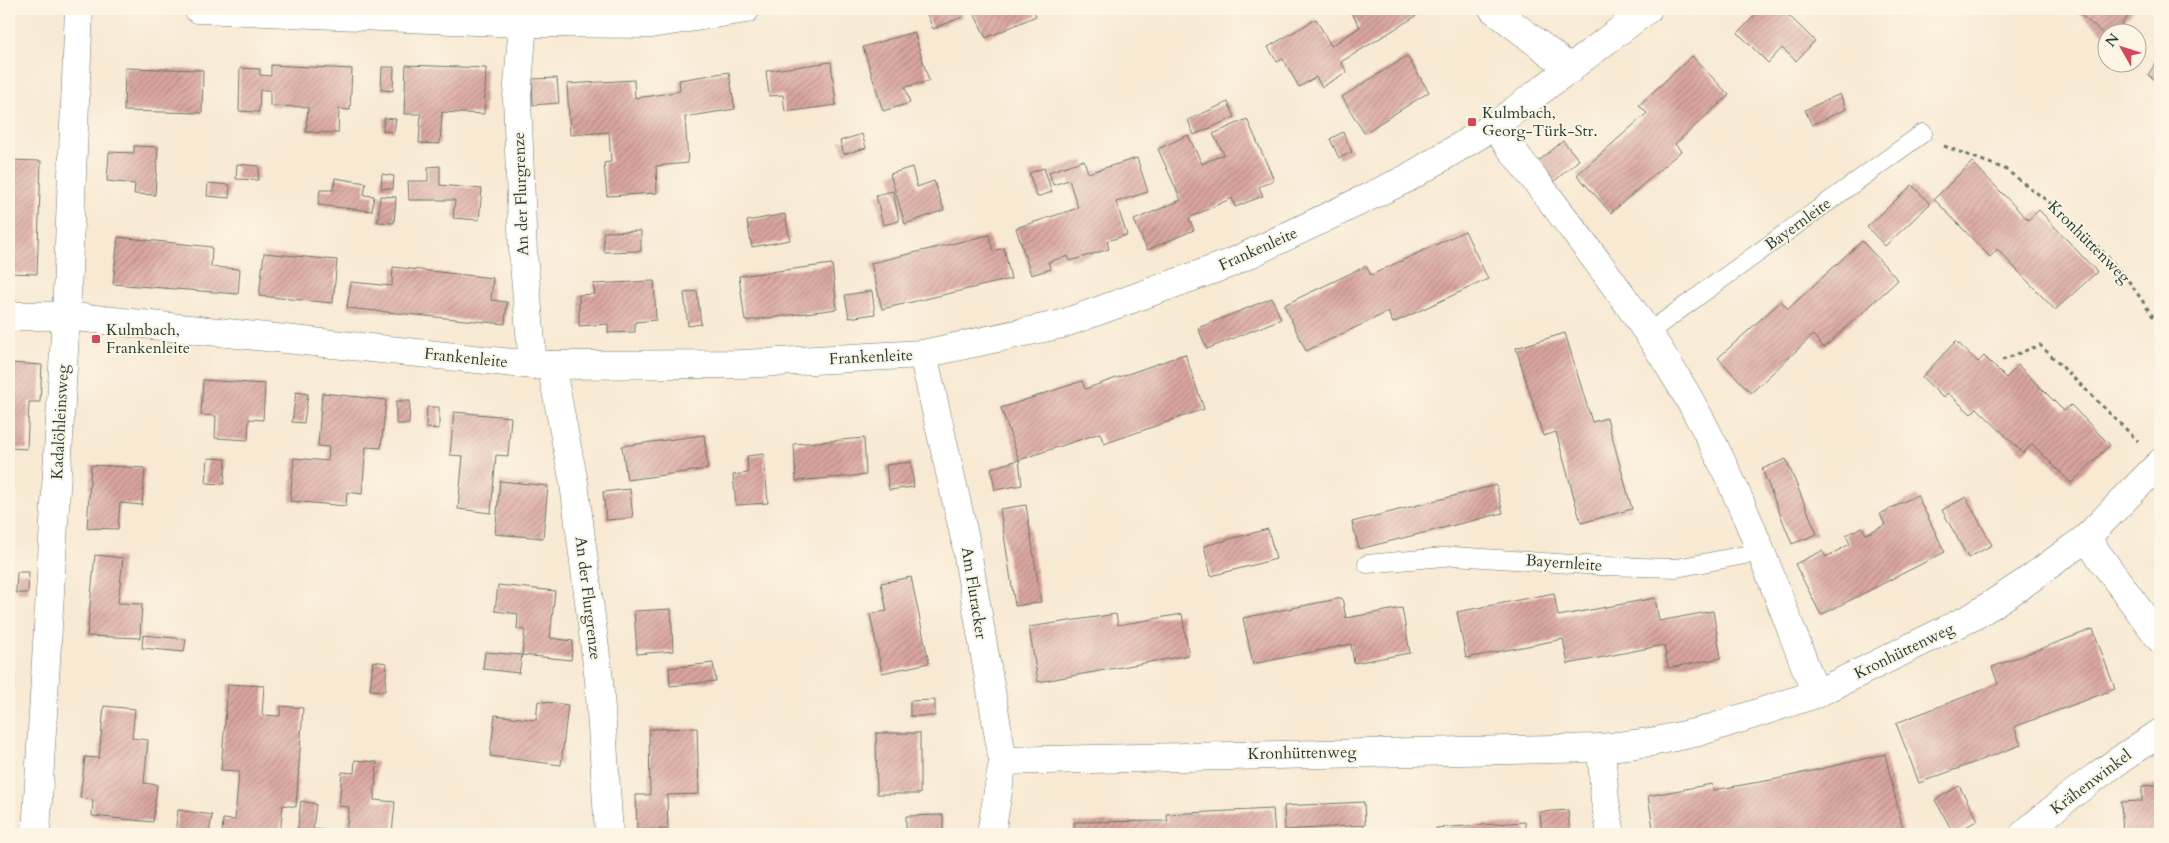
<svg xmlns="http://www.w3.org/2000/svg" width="2169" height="843" font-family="Cardo,serif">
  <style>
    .building { fill: url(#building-hatch) }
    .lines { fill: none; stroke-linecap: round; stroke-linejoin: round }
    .lane-casing { stroke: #6b796b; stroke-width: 19 }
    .street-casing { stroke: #6b796b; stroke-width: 29 }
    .path { stroke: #6b796b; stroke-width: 3; stroke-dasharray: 4 4; stroke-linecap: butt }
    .lane { stroke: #fff; stroke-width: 18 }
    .street { stroke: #fff; stroke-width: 28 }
    .poi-dot { fill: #d1495b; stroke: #fcf5e5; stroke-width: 2 }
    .labels { text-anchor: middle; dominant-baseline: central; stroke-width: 4; stroke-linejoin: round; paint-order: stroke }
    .poi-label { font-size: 16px; fill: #1f3d34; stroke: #fcf5e5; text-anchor: start }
    .street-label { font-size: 16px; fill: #1f3d34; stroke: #fcf5e5 }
  </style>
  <defs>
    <pattern id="building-hatch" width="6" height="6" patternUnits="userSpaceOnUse" patternTransform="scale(1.25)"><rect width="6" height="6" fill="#daa59f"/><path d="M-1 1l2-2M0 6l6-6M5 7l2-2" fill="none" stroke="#b08882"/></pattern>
  </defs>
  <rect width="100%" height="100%" fill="#fcf5e5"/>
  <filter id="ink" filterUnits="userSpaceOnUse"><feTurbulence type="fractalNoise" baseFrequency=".02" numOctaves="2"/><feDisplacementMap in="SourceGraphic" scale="10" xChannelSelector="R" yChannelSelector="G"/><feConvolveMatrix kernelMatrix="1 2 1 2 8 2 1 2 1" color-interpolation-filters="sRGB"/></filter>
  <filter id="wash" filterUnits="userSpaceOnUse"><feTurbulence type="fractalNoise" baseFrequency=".0096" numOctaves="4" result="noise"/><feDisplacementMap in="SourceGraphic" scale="20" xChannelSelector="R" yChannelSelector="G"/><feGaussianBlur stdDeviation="1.12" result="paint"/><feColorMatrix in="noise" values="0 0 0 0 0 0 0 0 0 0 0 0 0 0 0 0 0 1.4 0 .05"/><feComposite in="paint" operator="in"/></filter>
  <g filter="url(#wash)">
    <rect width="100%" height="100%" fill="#f8e9d2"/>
    <g id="blocks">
      <g class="building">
        <path d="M925 9H958L962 17 933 29Z"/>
        <path d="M972 9H1033L1036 16 986 38Z"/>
        <path d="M1349 9H1412L1416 16 1341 62 1347 72 1322 87 1316 77 1299 87 1283 59 1277 62 1268 47 1316 19 1331 46 1360 27Z"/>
        <path d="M1761 9H1782L1815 41 1796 61 1782 48 1768 63 1738 33Z"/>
        <path d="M2074 9H2134L2115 32H2106V36Z"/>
        <path d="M914 32 929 81 905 87 910 103 883 111 863 47Z"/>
        <path d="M9 45H11L10 69H9Z"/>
        <path d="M1407 56 1429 92 1364 133 1342 97Z"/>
        <path d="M1692 56 1729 95 1675 144 1681 151 1611 213 1577 175 1647 113 1639 105Z"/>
        <path d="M2160 56V83L2148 75Z"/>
        <path d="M831 62 836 105 785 112 783 95 769 96 766 71Z"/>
        <path d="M271 65 352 69 350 110 339 109 338 133 306 132 308 107 270 106V90H260L259 112 239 111 240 68 260 69V75L271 76Z"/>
        <path d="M406 65 486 68 484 114 442 112 440 144 419 143 421 114H404Z"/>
        <path d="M382 67H394L393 91 381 90Z"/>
        <path d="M125 68 203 70 202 113 124 111Z"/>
        <path d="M729 72 735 109 685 117 688 163 656 166 657 193 607 196 604 163 611 162 609 132 570 135 567 84 634 80 635 98 651 96 680 91 679 80Z"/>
        <path d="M557 78 559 103 533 105 532 79Z"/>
        <path d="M1840 94 1846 109 1812 125 1805 110Z"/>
        <path d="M9 97H14L13 128H9Z"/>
        <path d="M1228 102 1235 117 1194 135 1188 120Z"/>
        <path d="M384 118 396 119 394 132 383 131Z"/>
        <path d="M1247 119 1274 180 1259 187 1263 196 1235 207 1232 198 1189 218 1194 230 1147 250 1134 220 1181 200 1158 149 1188 135 1202 164 1224 154 1213 134Z"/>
        <path d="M1343 132 1352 152 1339 158 1330 139Z"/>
        <path d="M862 134 866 148 844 154 840 141Z"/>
        <path d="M1563 141 1579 160 1552 183 1535 164Z"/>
        <path d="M134 146 158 147 155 195 134 194 135 184 107 181 109 152 134 153Z"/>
        <path d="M1137 158 1148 192 1116 202 1127 235 1107 241 1109 249 1070 261 1068 256 1048 262 1051 269 1031 275 1016 228 1078 208 1069 180 1053 185 1049 172 1084 160 1088 173Z"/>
        <path d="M9 160 41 161 37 274 9 273Z"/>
        <path d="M1972 162 2028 220 2039 210 2097 272 2055 310 1997 249 1990 257 1934 199Z"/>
        <path d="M237 164 259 166 258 180 236 179Z"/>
        <path d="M440 166V185L482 189 479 220 453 218 455 200H409L408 181H428V167Z"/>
        <path d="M912 167 917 187 934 181 944 210 905 224 890 174Z"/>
        <path d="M1044 168 1052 192 1037 197 1029 173Z"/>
        <path d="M382 174 394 176 393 189 381 188Z"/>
        <path d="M335 178 366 183 364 195 374 196 372 211 318 205 320 190H333Z"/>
        <path d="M208 183 230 185 229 198 207 196Z"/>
        <path d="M1912 185 1930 204 1885 246 1867 227Z"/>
        <path d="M893 191 899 221 883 225 876 195Z"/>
        <path d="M380 196 396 197 394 223 378 222Z"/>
        <path d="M785 214 790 240 752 247 747 221Z"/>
        <path d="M641 231V251L604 252 603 232Z"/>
        <path d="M1465 231 1488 279 1393 323 1388 312 1306 351 1284 305 1366 266 1371 275Z"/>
        <path d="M989 235 993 251 1004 248 1011 279 882 309 871 263Z"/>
        <path d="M118 237 212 247 211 267 240 269 238 294 113 284Z"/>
        <path d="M1862 241 1898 280 1824 348 1813 335 1751 393 1718 358 1781 301 1788 309Z"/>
        <path d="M264 253 337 260 333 303 259 296Z"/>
        <path d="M832 264 837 309 745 321 739 276Z"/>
        <path d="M393 267 493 278 491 300 507 302 505 324 347 308 351 282 392 286Z"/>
        <path d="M654 281 656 320 635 322V332L608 333V324L579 326V295L595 294 593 284Z"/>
        <path d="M697 291 701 324 688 326 684 293Z"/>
        <path d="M872 291 875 314 849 318 845 295Z"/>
        <path d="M1272 298 1281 319 1207 349 1198 328Z"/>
        <path d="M1565 333 1592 422 1607 418 1632 509 1581 523 1556 432 1543 436 1516 348Z"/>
        <path d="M1956 341 1978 362 1984 356 2006 378 2018 365 2064 411 2071 405 2110 445 2071 483 2032 444 2023 453 1977 408 1971 414 1948 393 1943 398 1922 377Z"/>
        <path d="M1185 354 1204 409 1104 444 1100 433 1019 460 1022 485 995 490 991 468 1019 460 1001 408 1082 381 1085 389Z"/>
        <path d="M9 363 42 365 40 402H29L27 449 9 448Z"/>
        <path d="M203 380 265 384 263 420 249 419 248 440 215 438 216 416 201 415Z"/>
        <path d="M296 392 308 394 304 423 292 422Z"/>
        <path d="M322 393 386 400 381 448 366 447 362 494 347 492 346 506 290 501 294 458 328 461 329 447 318 446Z"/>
        <path d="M396 401H410L409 424H396Z"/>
        <path d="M427 407H439V429L426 428Z"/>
        <path d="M454 412 511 417 508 456 496 455 491 513 458 509 463 456 450 455Z"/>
        <path d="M704 435 708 469 627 480 622 446Z"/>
        <path d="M864 438 866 475 796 481 794 444Z"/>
        <path d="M764 454 768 503 736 505 733 475 748 473 747 456Z"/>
        <path d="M208 458 226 459 224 484 206 483Z"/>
        <path d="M1786 459 1817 534 1792 544 1762 469Z"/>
        <path d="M911 462 914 487 889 490 886 465Z"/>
        <path d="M91 465 145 468 142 505 120 503 118 529 87 528Z"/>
        <path d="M500 481 548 486 543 538 495 534Z"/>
        <path d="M1496 485 1503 513 1359 549 1352 522Z"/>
        <path d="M630 489 633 518 606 520 603 492Z"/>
        <path d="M1917 495 1945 552 1821 615 1795 564 1822 551 1826 557 1850 544 1846 535 1862 527 1866 534 1885 525 1880 514Z"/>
        <path d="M1966 497 1992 545 1968 558 1942 510Z"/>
        <path d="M1026 505 1041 602 1015 606 1000 509Z"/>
        <path d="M1268 529 1276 559 1211 576 1204 546Z"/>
        <path d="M95 555 123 558 118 603 142 604 140 638 87 636Z"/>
        <path d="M17 572H29L28 593H16Z"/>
        <path d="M911 577 929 663 882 673 870 614 887 611 881 583Z"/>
        <path d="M498 585 555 591 550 638 573 641 571 660 522 655 525 630 517 629 518 614 495 611Z"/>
        <path d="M1554 593 1558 616 1655 598 1659 621 1713 611 1721 658 1668 668 1664 645 1568 664 1563 639 1466 658 1457 612Z"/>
        <path d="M1342 598 1346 618 1402 608 1410 653 1354 663 1351 644 1253 664 1243 618Z"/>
        <path d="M671 609 673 651 637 654 634 611Z"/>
        <path d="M1116 614 1118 625 1182 614 1189 655 1038 682 1029 627Z"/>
        <path d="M2093 629 2115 689 2014 727 2021 745 1919 783 1896 723 1998 684 1992 667Z"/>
        <path d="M143 635 186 639 184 652 142 648Z"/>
        <path d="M485 652 522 655 519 673 483 669Z"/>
        <path d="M373 661 387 663 385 691 370 690Z"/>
        <path d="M713 663 716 681 670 686 669 668Z"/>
        <path d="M228 684 264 686 262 715 280 716 281 706 303 708 296 807 283 805 280 834H222L223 819 235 820 239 771 221 770Z"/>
        <path d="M935 700V716H910V701Z"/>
        <path d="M538 701 568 705 561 765 490 756 495 715 536 720Z"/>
        <path d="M104 706 135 709 132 738 148 740 144 783 157 785 153 822 92 816 93 800 80 798 85 757 99 758Z"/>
        <path d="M697 728 699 794 667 795 668 829 637 830 636 795H650L649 729Z"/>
        <path d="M876 733H920V794H877Z"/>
        <path d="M1885 754 1904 834H1867L1866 831 1853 834H1654L1648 796 1712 784 1713 790 1777 779Z"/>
        <path d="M355 760 377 762 374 800 395 802 392 834H346L349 807 339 806 342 772 354 773Z"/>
        <path d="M2157 785 2160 795V834H2123L2121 802 2142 801V786Z"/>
        <path d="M1959 786 1978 820 1954 834 1935 800Z"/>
        <path d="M301 801 316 804 313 829 325 830 324 834H297Z"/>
        <path d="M1364 802 1365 825 1285 830 1284 806Z"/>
        <path d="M1273 809 1275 834H1074V822L1168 821 1166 814Z"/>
        <path d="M178 810 212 815 209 834H175Z"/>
        <path d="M1568 810 1570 834H1542L1540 812Z"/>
        <path d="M943 815V832H906V816Z"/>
        <path d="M1525 822 1526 834H1436V828Z"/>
        <path d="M502 831 513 832V834H502Z"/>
        <path d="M2103 831V834H2070V832Z"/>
      </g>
    </g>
  </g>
  <g filter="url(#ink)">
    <use href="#blocks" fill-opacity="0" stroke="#6b796b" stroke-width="1"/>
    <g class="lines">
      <g class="lane-casing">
        <g id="lane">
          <path d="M1649 332 1923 133"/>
          <path d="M1367 564 1454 556 1600 566 1677 568 1760 552"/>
        </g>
      </g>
      <g class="street-casing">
        <g id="street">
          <path d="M198 9 523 23 651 24 746 9"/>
          <path d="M1493 9 1571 69"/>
          <path d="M523 23 517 97 523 253 533 365"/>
          <path d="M1494 126C1563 218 1637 306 1693 406 1744 497 1778 597 1816 694"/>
          <path d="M9 316H66L533 365 741 364 923 354 1062 324 1231 263 1406 179 1494 126 1648 9"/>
          <path d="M923 354 965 539 1003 761 991 834"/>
          <path d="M551 365 574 483 599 680 609 834"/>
          <path d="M2086 538 2160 639"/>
          <path d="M1601 748 1605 801 1611 834"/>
          <path d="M1003 761 1601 748 1651 742 1699 732 1816 694 1974 616 2023 584 2086 538 2160 463"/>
          <path d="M36 834 66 316 79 9"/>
          <path d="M2024 834C2068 795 2111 765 2160 733"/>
        </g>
      </g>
      <g class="path">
        <path d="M1944 146 2005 169 2066 215 2106 255 2131 284 2160 327"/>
        <path d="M2002 360 2040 345 2138 441"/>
      </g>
      <use href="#lane" class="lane"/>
      <use href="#street" class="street"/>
    </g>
  </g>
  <g class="poi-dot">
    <rect x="1467" y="117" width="10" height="10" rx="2.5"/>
    <rect x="91" y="334" width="10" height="10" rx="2.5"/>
  </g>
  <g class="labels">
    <g class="poi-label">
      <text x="1482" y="113">Kulmbach,<tspan x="1482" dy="18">Georg-Türk-Str.</tspan></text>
      <text x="106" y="330">Kulmbach,<tspan x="106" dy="18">Frankenleite</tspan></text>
    </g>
    <g class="street-label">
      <text transform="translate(521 194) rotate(-92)">An der Flurgrenze</text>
      <text transform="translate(1798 224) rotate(-36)">Bayernleite</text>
      <text transform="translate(2089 242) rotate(45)">Kronhüttenweg</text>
      <text transform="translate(1258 249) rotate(-24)">Frankenleite</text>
      <text transform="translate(871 357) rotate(-3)">Frankenleite</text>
      <text transform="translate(466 358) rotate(6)">Frankenleite</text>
      <text transform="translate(60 422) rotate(-87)">Kadalöhleinsweg</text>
      <text transform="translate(1564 563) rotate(4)">Bayernleite</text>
      <text transform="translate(974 593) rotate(81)">Am Fluracker</text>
      <text transform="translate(588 598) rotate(83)">An der Flurgrenze</text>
      <text transform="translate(1904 651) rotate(-26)">Kronhüttenweg</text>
      <text transform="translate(1302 753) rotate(-1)">Kronhüttenweg</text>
      <text transform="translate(2091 782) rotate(-37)">Krähenwinkel</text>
    </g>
  </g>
  <rect width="2169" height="843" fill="none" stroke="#fcf5e5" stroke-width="30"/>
  <g transform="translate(2122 48) rotate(309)"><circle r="24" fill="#fcf5e5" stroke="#a4ab9e"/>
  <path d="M0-4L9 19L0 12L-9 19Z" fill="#d1495b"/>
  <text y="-8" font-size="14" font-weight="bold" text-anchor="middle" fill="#1f3d34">N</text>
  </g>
</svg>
